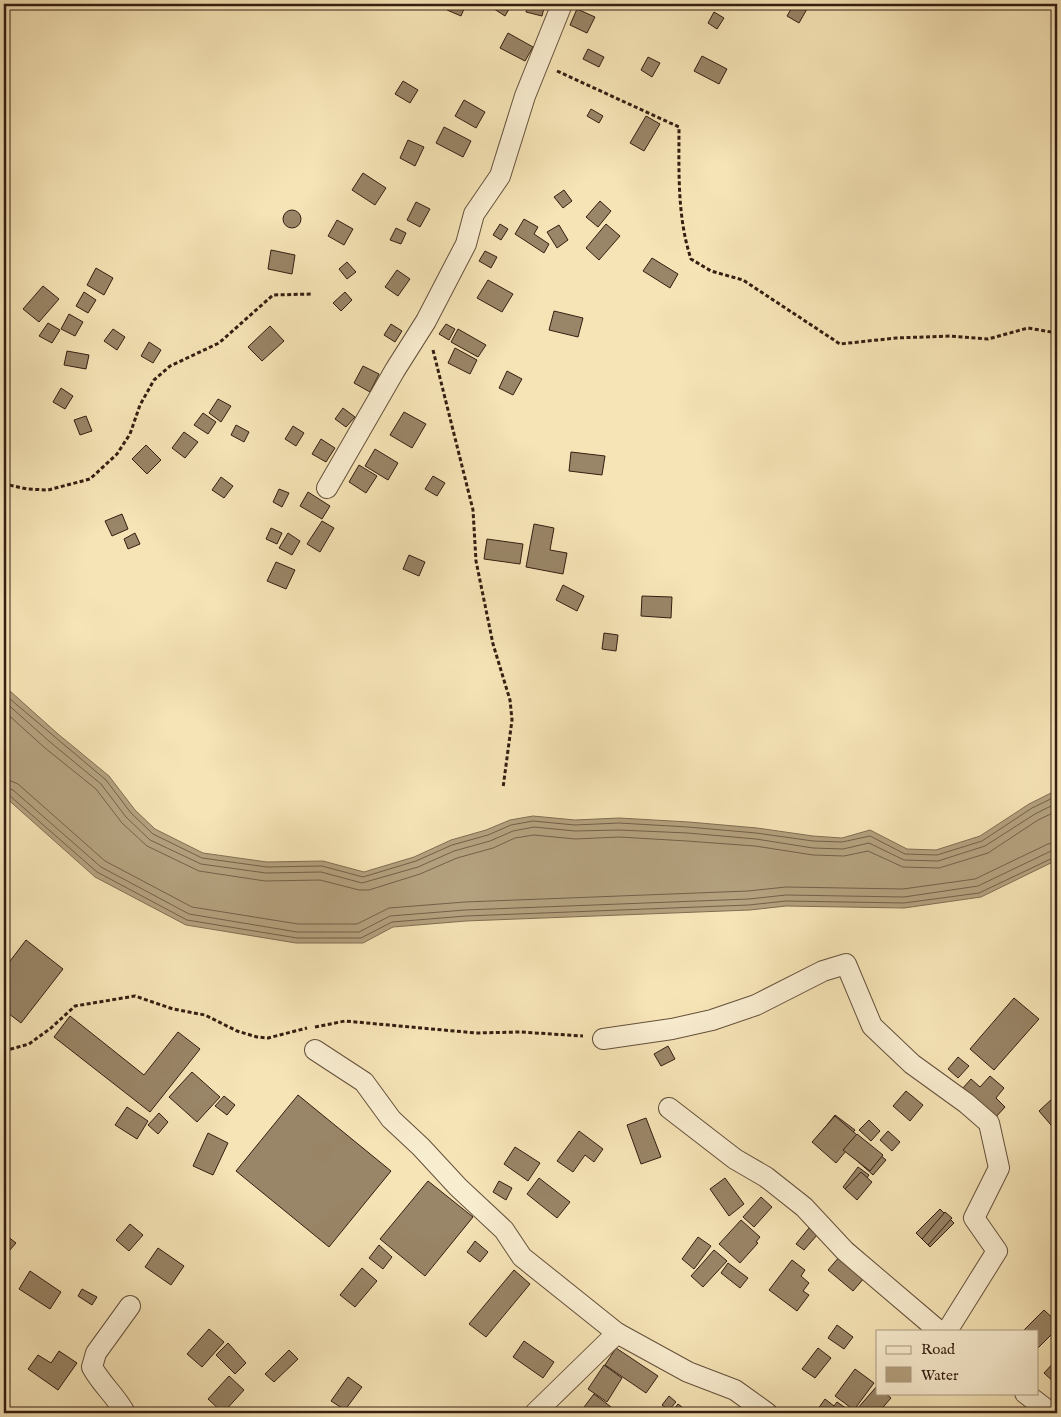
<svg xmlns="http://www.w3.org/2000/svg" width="1061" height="1417" font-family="'IM FELL English',serif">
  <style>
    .water { fill: #b4a17e; stroke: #816d53 }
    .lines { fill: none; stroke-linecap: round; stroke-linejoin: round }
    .shore { stroke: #746048; stroke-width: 1 }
    .building { fill: #998567; stroke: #341e12 }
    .minor-casing { stroke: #64503b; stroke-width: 22 }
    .path { stroke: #341e12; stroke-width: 3; stroke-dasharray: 4 2.5; stroke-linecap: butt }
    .minor { stroke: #f9edd0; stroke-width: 20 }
  </style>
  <rect width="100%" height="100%" fill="#f6e4b6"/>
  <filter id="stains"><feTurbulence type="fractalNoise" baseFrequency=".004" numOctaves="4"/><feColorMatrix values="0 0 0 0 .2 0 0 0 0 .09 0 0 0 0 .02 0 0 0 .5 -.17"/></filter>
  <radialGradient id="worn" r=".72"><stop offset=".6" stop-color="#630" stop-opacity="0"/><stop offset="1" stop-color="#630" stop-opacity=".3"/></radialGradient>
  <path class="water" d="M4 688 10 691 58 734 109 776 135 810 155 829 203 853 267 862 323 861 364 872 414 857 451 840 486 830 510 820 533 816 575 820 619 818 689 822 757 828 813 836 842 838 870 830 907 849 936 850 980 836 1029 804 1057 790V860L981 897 904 908 786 906 750 910 466 921 393 927 363 943H296L186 925 95 877 4 796Z"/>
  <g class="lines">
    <g class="shore">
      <path d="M4 694 106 780 131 813 153 834 202 858 267 867 322 866 363 877 416 861 452 845 488 835 511 825 533 821 575 825 619 823 688 827 756 833 813 841 842 842 870 836 905 854 937 855 982 841 1032 808 1057 796"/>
      <path d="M4 701 50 742 101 784 126 817 150 840 201 864 266 873 321 872 362 883 418 867 454 851 490 841 513 831 534 827 575 831 619 830 688 833 756 839 813 848 843 849 869 843 904 860 938 861 985 846 1035 814 1057 803"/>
      <path d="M4 711 45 748 96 789 122 823 147 846 199 871 265 881 320 880 359 890H369L420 874 457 858 493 848 515 838 534 835 575 839 619 837 687 841 755 846 813 855 844 856 868 851 903 867 939 868 988 853 1038 820 1057 811"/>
      <path d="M4 779 11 781 18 784 105 861 192 907 298 924H357L389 908 465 902 748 891 786 887 903 889 975 879 1048 844 1057 842"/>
      <path d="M4 787 13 790 101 867 189 914 297 932H359L390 916 465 910 749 899 786 895 904 897 978 886 1051 851 1057 850"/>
      <path d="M4 793 9 795 97 872 187 920 297 938H361L392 922 466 916 749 905 786 901 904 903 979 893 1057 856"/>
    </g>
  </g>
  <g class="building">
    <path d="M449 4H466L461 16 447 10Z"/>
    <path d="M489 4H512L505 16 488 5Z"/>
    <path d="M528 4H545L542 16 526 12Z"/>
    <path d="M794 4 807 9 799 23 787 16Z"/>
    <path d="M577 9 595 17 587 33 570 25Z"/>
    <path d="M714 12 724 18 717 29 708 23Z"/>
    <path d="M508 33 533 47 525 61 500 48Z"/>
    <path d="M588 49 604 57 599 67 583 59Z"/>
    <path d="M702 56 727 69 719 84 694 71Z"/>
    <path d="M648 57 660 63 652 77 641 70Z"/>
    <path d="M403 81 418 90 410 103 395 94Z"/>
    <path d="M464 100 485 112 476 128 455 116Z"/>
    <path d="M591 109 603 116 599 123 587 116Z"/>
    <path d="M646 116 660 124 644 151 630 143Z"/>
    <path d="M444 127 471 141 463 157 436 143Z"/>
    <path d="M408 140 424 147 415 166 400 158Z"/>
    <path d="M363 173 386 188 375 205 352 190Z"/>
    <path d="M564 190 572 201 563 208 554 197Z"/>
    <path d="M600 201 611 211 598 227 586 217Z"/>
    <path d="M416 202 430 209 420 227 407 220Z"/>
    <circle cx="292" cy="219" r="9"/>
    <path d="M524 219 538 227 534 234 549 244 544 253 515 234Z"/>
    <path d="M337 220 353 229 344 245 328 236Z"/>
    <path d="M500 224 508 229 501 240 493 235Z"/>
    <path d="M606 224 620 236 599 260 586 248Z"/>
    <path d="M559 225 568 240 557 248 547 232Z"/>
    <path d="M396 228 406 233 401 244 390 240Z"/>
    <path d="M271 250 295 255 292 274 268 269Z"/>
    <path d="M485 251 497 257 491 268 479 261Z"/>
    <path d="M652 258 678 274 670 288 643 271Z"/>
    <path d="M347 262 356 272 347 279 339 269Z"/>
    <path d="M96 268 113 278 104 295 87 285Z"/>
    <path d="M397 270 410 279 398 296 385 287Z"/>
    <path d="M488 280 513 294 502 312 477 298Z"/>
    <path d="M43 286 59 299 39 322 23 309Z"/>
    <path d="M84 292 96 300 88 313 76 306Z"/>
    <path d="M345 292 352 300 341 311 333 303Z"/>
    <path d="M554 311 583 318 578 337 549 330Z"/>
    <path d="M69 314 83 322 75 336 61 329Z"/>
    <path d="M48 323 60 330 52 343 39 336Z"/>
    <path d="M391 324 402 331 395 342 384 335Z"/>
    <path d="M446 324 455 329 449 340 439 334Z"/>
    <path d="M270 326 284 341 262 361 248 347Z"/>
    <path d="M113 329 125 337 117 350 104 341Z"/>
    <path d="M458 329 486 345 478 357 451 342Z"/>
    <path d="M149 342 161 350 153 363 141 356Z"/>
    <path d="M455 348 477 360 470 374 448 363Z"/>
    <path d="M67 351 89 355 86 369 64 365Z"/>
    <path d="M363 366 379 374 370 392 354 383Z"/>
    <path d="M507 371 522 379 513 395 499 388Z"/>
    <path d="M61 388 73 396 65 409 53 402Z"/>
    <path d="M218 399 231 406 221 422 209 413Z"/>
    <path d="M343 408 355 417 346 427 335 419Z"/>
    <path d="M404 412 426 424 412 448 390 435Z"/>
    <path d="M203 413 216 422 208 434 194 425Z"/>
    <path d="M86 416 92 431 80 435 74 420Z"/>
    <path d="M236 425 249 432 244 442 231 435Z"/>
    <path d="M293 426 304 433 296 446 285 439Z"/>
    <path d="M184 432 198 442 185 458 172 448Z"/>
    <path d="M321 439 335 448 326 462 312 454Z"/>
    <path d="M146 445 161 460 147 474 132 459Z"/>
    <path d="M375 449 398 463 388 480 365 466Z"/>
    <path d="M571 452 605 456 602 475 569 471Z"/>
    <path d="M359 465 377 476 366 493 349 482Z"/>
    <path d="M433 476 445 483 437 496 425 489Z"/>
    <path d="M221 477 233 486 224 498 212 490Z"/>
    <path d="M279 489 289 493 282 507 273 502Z"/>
    <path d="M308 492 330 506 322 519 300 506Z"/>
    <path d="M122 514 128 529 112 536 105 521Z"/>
    <path d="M322 521 334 528 320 552 307 544Z"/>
    <path d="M534 524 554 528 550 550 567 553 563 574 526 567Z"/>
    <path d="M271 528 282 533 277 544 266 539Z"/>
    <path d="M135 533 140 544 128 549 124 539Z"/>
    <path d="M288 533 300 541 292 555 279 548Z"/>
    <path d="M487 539 523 544 520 564 484 559Z"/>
    <path d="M409 555 425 562 419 576 403 569Z"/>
    <path d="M276 562 295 570 286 589 267 581Z"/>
    <path d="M563 585 584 596 577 611 556 600Z"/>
    <path d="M642 596 672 597 671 618 641 616Z"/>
    <path d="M604 633 618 635 616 651 602 649Z"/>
    <path d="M26 940 63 969 21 1023 4 1010V969Z"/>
    <path d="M1014 998 1039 1019 994 1070 970 1049Z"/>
    <path d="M70 1016 144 1075 178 1032 200 1049 150 1112 54 1037Z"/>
    <path d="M668 1046 675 1059 661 1066 654 1054Z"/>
    <path d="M958 1057 969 1066 958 1078 948 1069Z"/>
    <path d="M192 1072 220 1097 197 1122 169 1097Z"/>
    <path d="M990 1076 1004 1088 996 1098 1005 1107 995 1118 962 1089 971 1079 980 1087Z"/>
    <path d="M906 1091 923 1105 910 1121 893 1106Z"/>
    <path d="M298 1095 391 1171 329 1247 236 1171Z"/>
    <path d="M224 1096 235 1105 227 1115 215 1106Z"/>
    <path d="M1053 1098 1057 1102V1132L1039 1111Z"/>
    <path d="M127 1107 148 1121 137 1139 115 1125Z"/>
    <path d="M159 1113 168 1122 158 1134 148 1125Z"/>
    <path d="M835 1115 855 1130 834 1156 814 1141Z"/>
    <path d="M835 1116 886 1160 873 1175 846 1151 836 1163 812 1142Z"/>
    <path d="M646 1118 661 1157 641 1164 627 1125Z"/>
    <path d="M869 1120 880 1131 871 1141 859 1130Z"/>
    <path d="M579 1131 603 1149 594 1162 585 1155 573 1172 557 1161Z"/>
    <path d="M888 1131 900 1142 892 1151 880 1140Z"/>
    <path d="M208 1133 228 1143 213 1175 193 1166Z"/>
    <path d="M857 1134 883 1155 870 1171 843 1150Z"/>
    <path d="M515 1147 540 1163 528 1181 504 1164Z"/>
    <path d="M858 1167 869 1175 854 1196 843 1187Z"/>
    <path d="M861 1172 872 1182 857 1200 845 1189Z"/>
    <path d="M539 1178 570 1202 557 1218 527 1194Z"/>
    <path d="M725 1178 744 1204 729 1216 710 1189Z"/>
    <path d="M428 1181 473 1217 425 1276 380 1239Z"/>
    <path d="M499 1181 512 1188 506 1200 493 1192Z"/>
    <path d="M761 1197 772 1207 754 1227 743 1217Z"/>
    <path d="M940 1209 954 1223 930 1247 916 1233Z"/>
    <path d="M945 1212 952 1218 928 1245 922 1239Z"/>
    <path d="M741 1220 760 1237 756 1242 758 1243 740 1263 719 1244Z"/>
    <path d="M130 1224 143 1235 129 1251 116 1240Z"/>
    <path d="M809 1228 817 1235 804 1250 796 1244Z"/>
    <path d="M7 1236 16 1243 9 1251 4 1247V1240Z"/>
    <path d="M698 1237 711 1246 694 1269 682 1259Z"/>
    <path d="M475 1241 488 1252 480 1262 467 1252Z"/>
    <path d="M379 1245 392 1257 383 1269 369 1258Z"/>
    <path d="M158 1248 184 1266 171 1285 145 1267Z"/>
    <path d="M714 1250 727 1261 703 1287 691 1276Z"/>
    <path d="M840 1256 865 1277 853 1291 828 1270Z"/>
    <path d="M792 1260 805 1270 801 1276 809 1283 803 1291 809 1295 797 1311 769 1290Z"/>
    <path d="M728 1263 748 1278 740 1288 721 1273Z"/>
    <path d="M362 1268 377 1281 355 1307 340 1295Z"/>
    <path d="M514 1270 530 1284 486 1337 469 1324Z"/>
    <path d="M30 1271 61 1292 50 1309 19 1289Z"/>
    <path d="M82 1289 97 1297 92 1305 78 1296Z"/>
    <path d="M1044 1310 1057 1322V1329L1037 1349V1331H1023Z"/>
    <path d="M837 1325 853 1337 844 1349 828 1338Z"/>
    <path d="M209 1329 224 1342 202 1367 187 1354Z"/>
    <path d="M524 1341 554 1362 543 1378 513 1357Z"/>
    <path d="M228 1343 246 1363 235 1374 216 1355Z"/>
    <path d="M616 1348 658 1376 646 1393 605 1365Z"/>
    <path d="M818 1348 831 1358 815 1378 802 1369Z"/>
    <path d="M289 1350 298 1359 274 1382 265 1374Z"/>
    <path d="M59 1351 77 1363 58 1390 28 1369 38 1355 51 1363Z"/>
    <path d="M1057 1359V1385L1044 1373Z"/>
    <path d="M604 1365 622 1378 607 1402 588 1389Z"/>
    <path d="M855 1369 874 1383 854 1410 835 1396Z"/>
    <path d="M229 1376 244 1390 223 1413 208 1399Z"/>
    <path d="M4 1377 10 1381 4 1393Z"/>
    <path d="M348 1377 362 1387 345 1410 331 1401Z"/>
    <path d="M877 1386V1393H885L891 1398 878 1413H862L857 1409Z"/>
    <path d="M594 1394 619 1413H584L581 1411Z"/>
    <path d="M669 1396 676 1402 669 1410 662 1405Z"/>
    <path d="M825 1399 834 1406 837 1402 853 1413H815Z"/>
    <path d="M678 1404 690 1413H671Z"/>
    <path d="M333 1407 342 1413H329Z"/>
  </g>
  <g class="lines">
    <g class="minor-casing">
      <g id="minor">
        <path d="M327 488 395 370 426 321 466 244 474 214 500 176 525 96 562 4"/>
        <path d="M603 1039 672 1029 712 1020 756 1005 823 971 846 964 872 1026 912 1064 966 1103 989 1123 999 1168 974 1218 997 1251 947 1331"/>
        <path d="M315 1050 364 1082 391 1119 421 1147 458 1187 504 1230 522 1257 617 1333"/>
        <path d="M669 1108 735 1159 766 1177 804 1207 845 1251 939 1331"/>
        <path d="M1025 1393 1051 1413"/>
        <path d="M125 1413C116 1396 101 1384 92 1367L96 1353 130 1306"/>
        <path d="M535 1413 617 1333 688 1372 735 1390 767 1413"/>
      </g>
    </g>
    <g class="path">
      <path d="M557 71 679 127C679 171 677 217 691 259L711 271 743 280 840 344 896 338 950 336 988 339 1028 328 1057 333"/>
      <path d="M433 350 473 510 476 561 493 644 510 700 512 720 503 788"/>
      <path d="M4 482 9 485 27 489 48 490 90 479 117 454 130 434 140 405 154 380 170 366 219 343 273 295 312 294"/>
      <path d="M315 1027 345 1021 476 1033 520 1032 583 1036"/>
      <path d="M4 1051 29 1044 51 1028 75 1006 135 996 173 1009 205 1015 237 1031 257 1037 268 1038 307 1028"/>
    </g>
    <use href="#minor" class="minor"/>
  </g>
  <rect width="1061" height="1417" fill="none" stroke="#f6e4b6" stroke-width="20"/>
  <rect x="5" y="5" width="1051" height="1407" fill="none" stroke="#341e12" stroke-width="2.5"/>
  <rect x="10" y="10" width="1041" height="1397" fill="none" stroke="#341e12"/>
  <rect x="876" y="1330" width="162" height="65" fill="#f9edd0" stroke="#aa9a84"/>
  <rect x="886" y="1346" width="25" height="8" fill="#f9edd0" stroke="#aa9a84"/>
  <text x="921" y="1354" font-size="15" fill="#341e12">Road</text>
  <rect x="886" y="1367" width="25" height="15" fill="#b4a17e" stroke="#aa9a84"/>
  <text x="921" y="1380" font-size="15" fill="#341e12">Water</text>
  <rect width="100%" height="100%" filter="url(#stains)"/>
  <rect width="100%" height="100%" fill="url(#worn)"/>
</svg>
